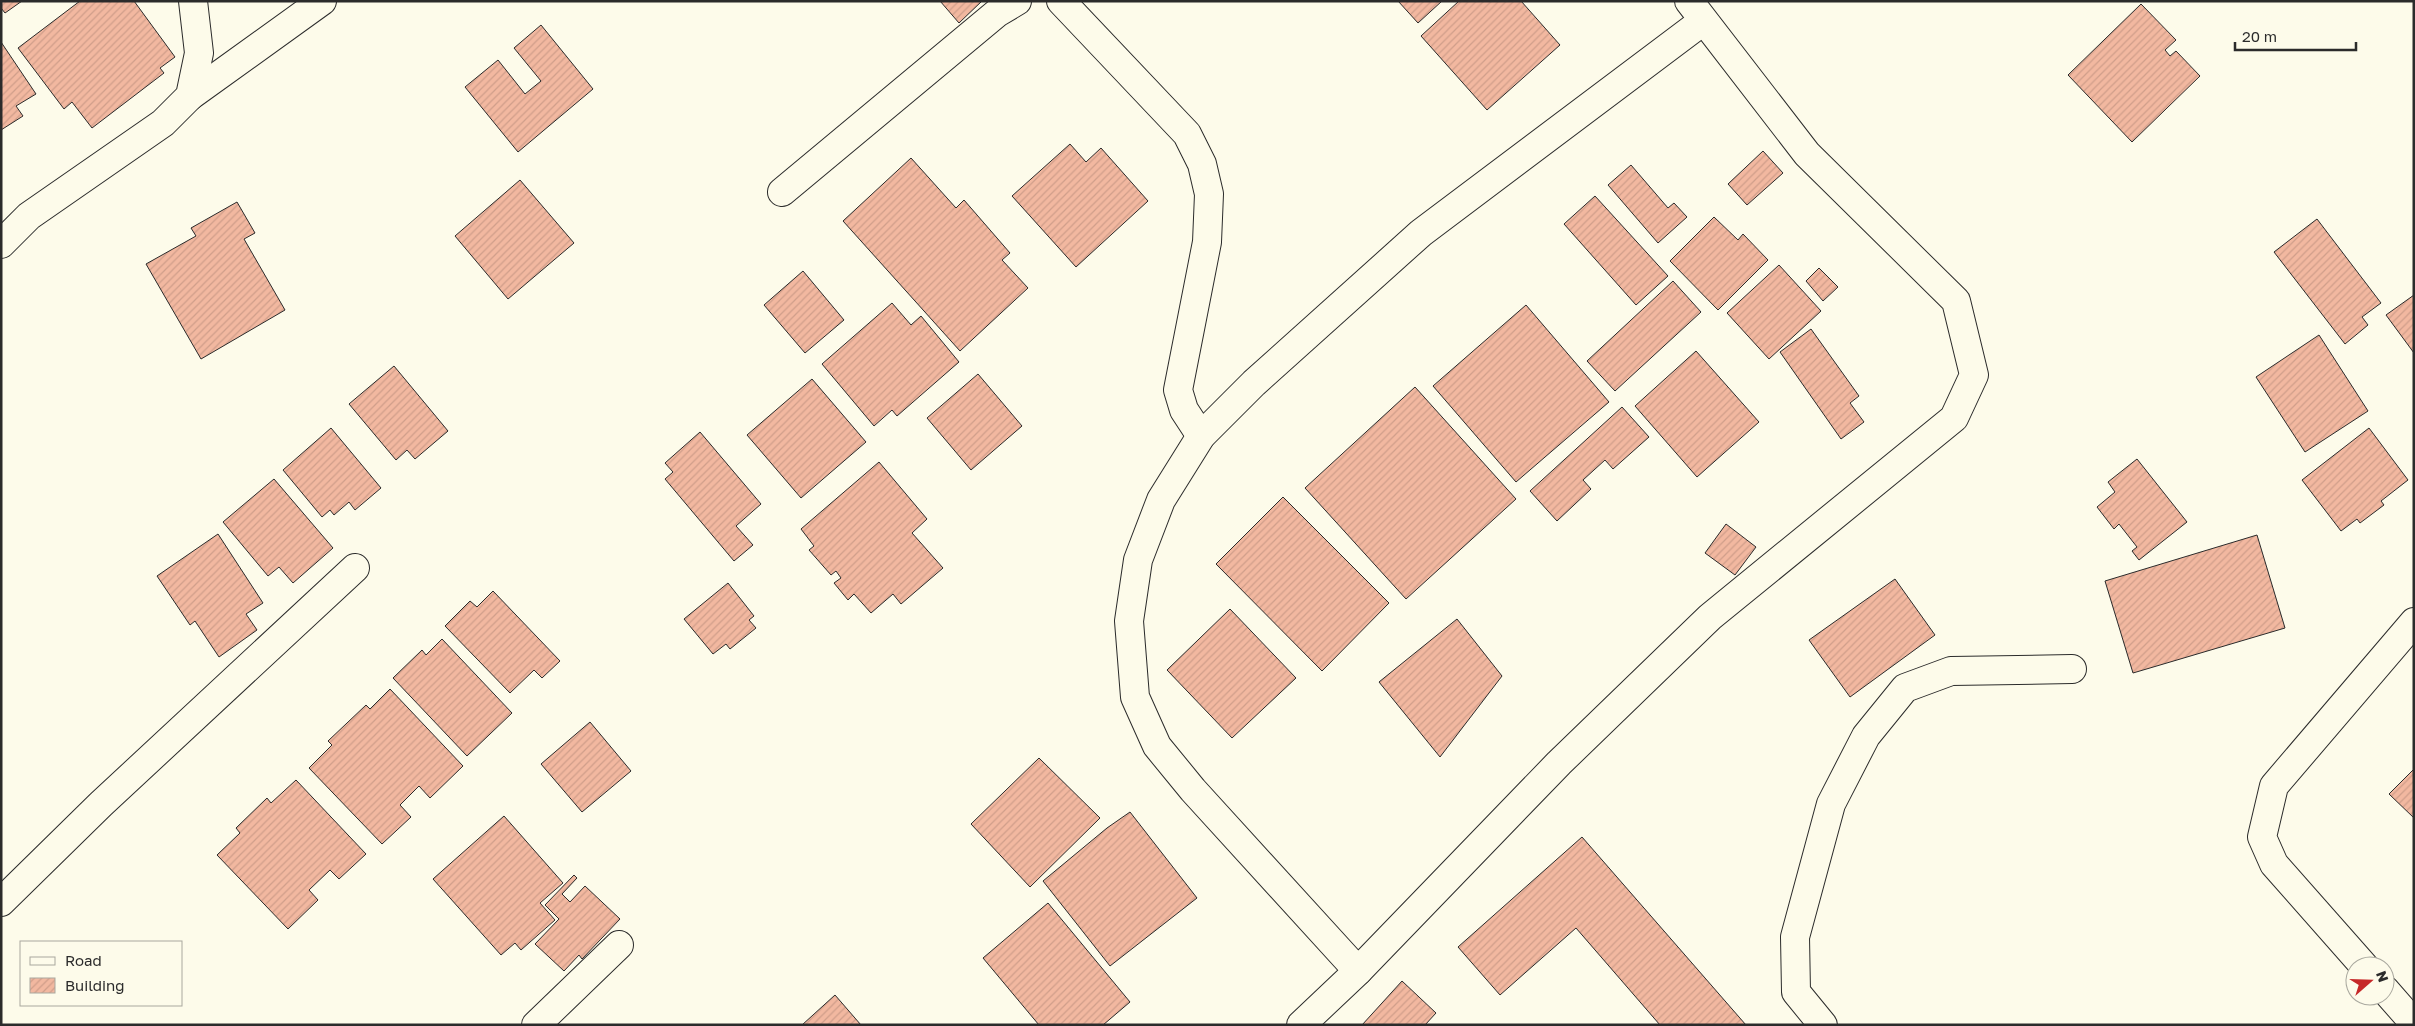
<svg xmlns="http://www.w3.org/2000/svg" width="2415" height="1026" font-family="'Golos Text',sans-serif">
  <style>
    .building { fill: url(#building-hatch); stroke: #2b2b2b }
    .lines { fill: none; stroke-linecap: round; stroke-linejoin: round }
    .street-casing { stroke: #2b2b2b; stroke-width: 30 }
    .street { stroke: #fdfbea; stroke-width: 28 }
  </style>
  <defs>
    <pattern id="building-hatch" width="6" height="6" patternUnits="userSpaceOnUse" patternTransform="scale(1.25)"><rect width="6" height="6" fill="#f2b8a0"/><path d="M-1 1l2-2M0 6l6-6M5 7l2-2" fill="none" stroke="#d09e8a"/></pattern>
  </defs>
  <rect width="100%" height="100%" fill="#fdfbea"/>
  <g class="building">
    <path d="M1 1H22L5 13 1 8Z"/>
    <path d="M80 1H134L175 57 160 68 164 73 92 128 72 102 64 109 18 48Z"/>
    <path d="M940 1H982L959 23Z"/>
    <path d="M1398 1H1442L1418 23Z"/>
    <path d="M1459 1H1521L1560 45 1487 110 1421 36Z"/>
    <path d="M2141 4 2176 40 2165 50 2170 56 2176 51 2200 76 2132 142 2068 75Z"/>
    <path d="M541 25 593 89 518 152 465 87 498 60 525 94 541 81 514 48Z"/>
    <path d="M1 42 36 94 16 106 23 116 1 130Z"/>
    <path d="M1070 144 1086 162 1101 148 1148 201 1076 267 1012 196Z"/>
    <path d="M1763 151 1783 173 1747 205 1728 184Z"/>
    <path d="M911 158 956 208 964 200 1010 253 1002 260 1028 288 960 351 843 221Z"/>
    <path d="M1631 165 1668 208 1674 203 1687 217 1658 243 1608 185Z"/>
    <path d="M520 180 574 243 508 299 455 236Z"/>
    <path d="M1595 196 1668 276 1636 305 1564 224Z"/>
    <path d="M237 202 255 233 244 239 285 310 201 359 146 264 196 236 191 228Z"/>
    <path d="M1714 217 1738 240 1743 234 1768 260 1718 310 1670 261Z"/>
    <path d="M2317 219 2381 303 2362 317 2368 325 2345 344 2274 252Z"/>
    <path d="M1779 265 1821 311 1769 359 1727 313Z"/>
    <path d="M1819 268 1838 287 1823 301 1806 281Z"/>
    <path d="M803 271 844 320 805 353 764 305Z"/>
    <path d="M1673 281 1701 312 1615 391 1587 361Z"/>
    <path d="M2414 295V353L2386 315Z"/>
    <path d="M892 303 911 325 921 316 959 362 897 416 892 410 874 426 822 364Z"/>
    <path d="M1526 305 1609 402 1516 482 1433 386Z"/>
    <path d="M1811 329 1859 396 1850 403 1864 422 1841 439 1780 352Z"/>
    <path d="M2319 335 2368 411 2305 452 2256 377Z"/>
    <path d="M1696 351 1759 422 1697 477 1635 406Z"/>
    <path d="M394 366 448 431 415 459 407 450 396 460 349 404Z"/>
    <path d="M978 374 1022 426 971 470 927 418Z"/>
    <path d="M812 379 866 442 801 498 747 435Z"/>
    <path d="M1415 387 1516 499 1406 599 1305 488Z"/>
    <path d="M1622 407 1649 437 1613 469 1605 460 1583 480 1591 489 1557 521 1530 491Z"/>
    <path d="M331 428 381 488 355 510 349 502 334 515 330 510 322 517 283 470Z"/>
    <path d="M2369 428 2408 480 2381 501 2384 505 2360 523 2357 519 2341 531 2302 480Z"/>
    <path d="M700 432 761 504 736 526 753 545 734 561 665 479 673 472 665 463Z"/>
    <path d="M2137 459 2187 522 2139 560 2132 551 2137 547 2119 524 2114 529 2097 507 2115 492 2108 482Z"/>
    <path d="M879 462 927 519 912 533 943 568 901 604 893 594 871 613 854 594 848 600 834 583 841 578 836 571 831 575 809 550 814 546 801 529Z"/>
    <path d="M274 479 333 548 293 583 279 567 268 576 223 522Z"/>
    <path d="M1283 497 1389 603 1322 671 1216 564Z"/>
    <path d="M1726 524 1756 547 1735 575 1705 553Z"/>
    <path d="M218 534 263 603 246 614 257 630 219 657 195 621 190 625 157 576Z"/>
    <path d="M2257 535 2285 628 2133 673 2105 581Z"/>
    <path d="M1895 579 1935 635 1850 697 1809 640Z"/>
    <path d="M728 583 754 616 749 620 756 628 730 649 726 644 713 654 684 619Z"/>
    <path d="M493 591 560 661 542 678 534 670 510 693 445 626 470 601 477 607Z"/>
    <path d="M1230 609 1296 678 1232 738 1167 670Z"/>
    <path d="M1457 619 1502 676 1440 757 1379 682Z"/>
    <path d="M442 639 512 713 467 756 393 678 422 650 426 655Z"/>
    <path d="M390 689 463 766 430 798 419 786 400 805 411 817 382 844 309 768 332 745 328 741 366 705 370 709Z"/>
    <path d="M590 722 631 771 582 812 541 764Z"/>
    <path d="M1039 758 1100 818 1030 887 971 824Z"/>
    <path d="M2414 769V818L2389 794Z"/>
    <path d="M296 780 366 854 339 879 330 870 309 890 318 900 288 929 217 855 240 833 236 828 267 798 271 803Z"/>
    <path d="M1130 812 1197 898 1110 966 1043 881 1107 828Z"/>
    <path d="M504 816 563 883 540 903 555 920 521 950 515 943 501 955 433 879Z"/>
    <path d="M1582 837 1746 1025H1660L1576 928 1500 995 1458 947Z"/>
    <path d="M574 875 577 878 562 894 570 902 585 886 620 919 582 959 579 955 564 971 535 944 559 919 545 905Z"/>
    <path d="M1048 903 1130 1002 1103 1025H1039L983 958Z"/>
    <path d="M1402 981 1436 1013 1425 1025H1362Z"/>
    <path d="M835 995 861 1025H802Z"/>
  </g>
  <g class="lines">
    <g class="street-casing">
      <g id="street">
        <path d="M1061 1 1187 134 1202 164 1209 194 1207 242 1178 390 1184 410 1201 436"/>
        <path d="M190 96 322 1"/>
        <path d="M782 192 997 13 1017 1"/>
        <path d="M1 244 29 216 163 123 190 96 199 53 193 1"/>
        <path d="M1 902 101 804 355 568"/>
        <path d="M2364 966 2274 864 2262 837 2274 786 2414 622"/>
        <path d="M1358 971 1193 790 1157 746 1135 697 1129 621 1138 560 1161 500 1201 436 1254 383 1421 233 1703 21"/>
        <path d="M2385 990 2414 1023"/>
        <path d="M536 1025 619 945"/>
        <path d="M1301 1025 1358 971 1559 763 1710 617 1954 418 1974 375 1956 301 1807 154 1689 1"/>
        <path d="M1823 1025 1796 992 1795 937 1831 804 1866 736 1905 688 1951 671 2072 669"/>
      </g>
    </g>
    <use href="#street" class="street"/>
  </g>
  <rect width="2415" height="1026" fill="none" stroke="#2b2b2b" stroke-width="5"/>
  <rect x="20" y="941" width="162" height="65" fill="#fdfbea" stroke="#a9a89e"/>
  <rect x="30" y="957" width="25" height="8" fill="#fdfbea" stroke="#a9a89e"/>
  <text x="65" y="966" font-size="15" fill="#2b2b2b">Road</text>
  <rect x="30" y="978" width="25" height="15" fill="url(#building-hatch)" stroke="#a9a89e"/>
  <text x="65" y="991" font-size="15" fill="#2b2b2b">Building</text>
  <g transform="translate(2370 981) rotate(70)"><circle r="24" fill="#fdfbea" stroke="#a9a89e"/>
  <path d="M0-4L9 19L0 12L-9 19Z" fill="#c62828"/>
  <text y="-8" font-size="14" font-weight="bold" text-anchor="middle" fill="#2b2b2b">N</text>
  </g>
  <path d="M2235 42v8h121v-8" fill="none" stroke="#2b2b2b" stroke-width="2.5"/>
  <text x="2242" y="42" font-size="15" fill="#2b2b2b" stroke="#fdfbea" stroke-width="4" paint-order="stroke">20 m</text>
</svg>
